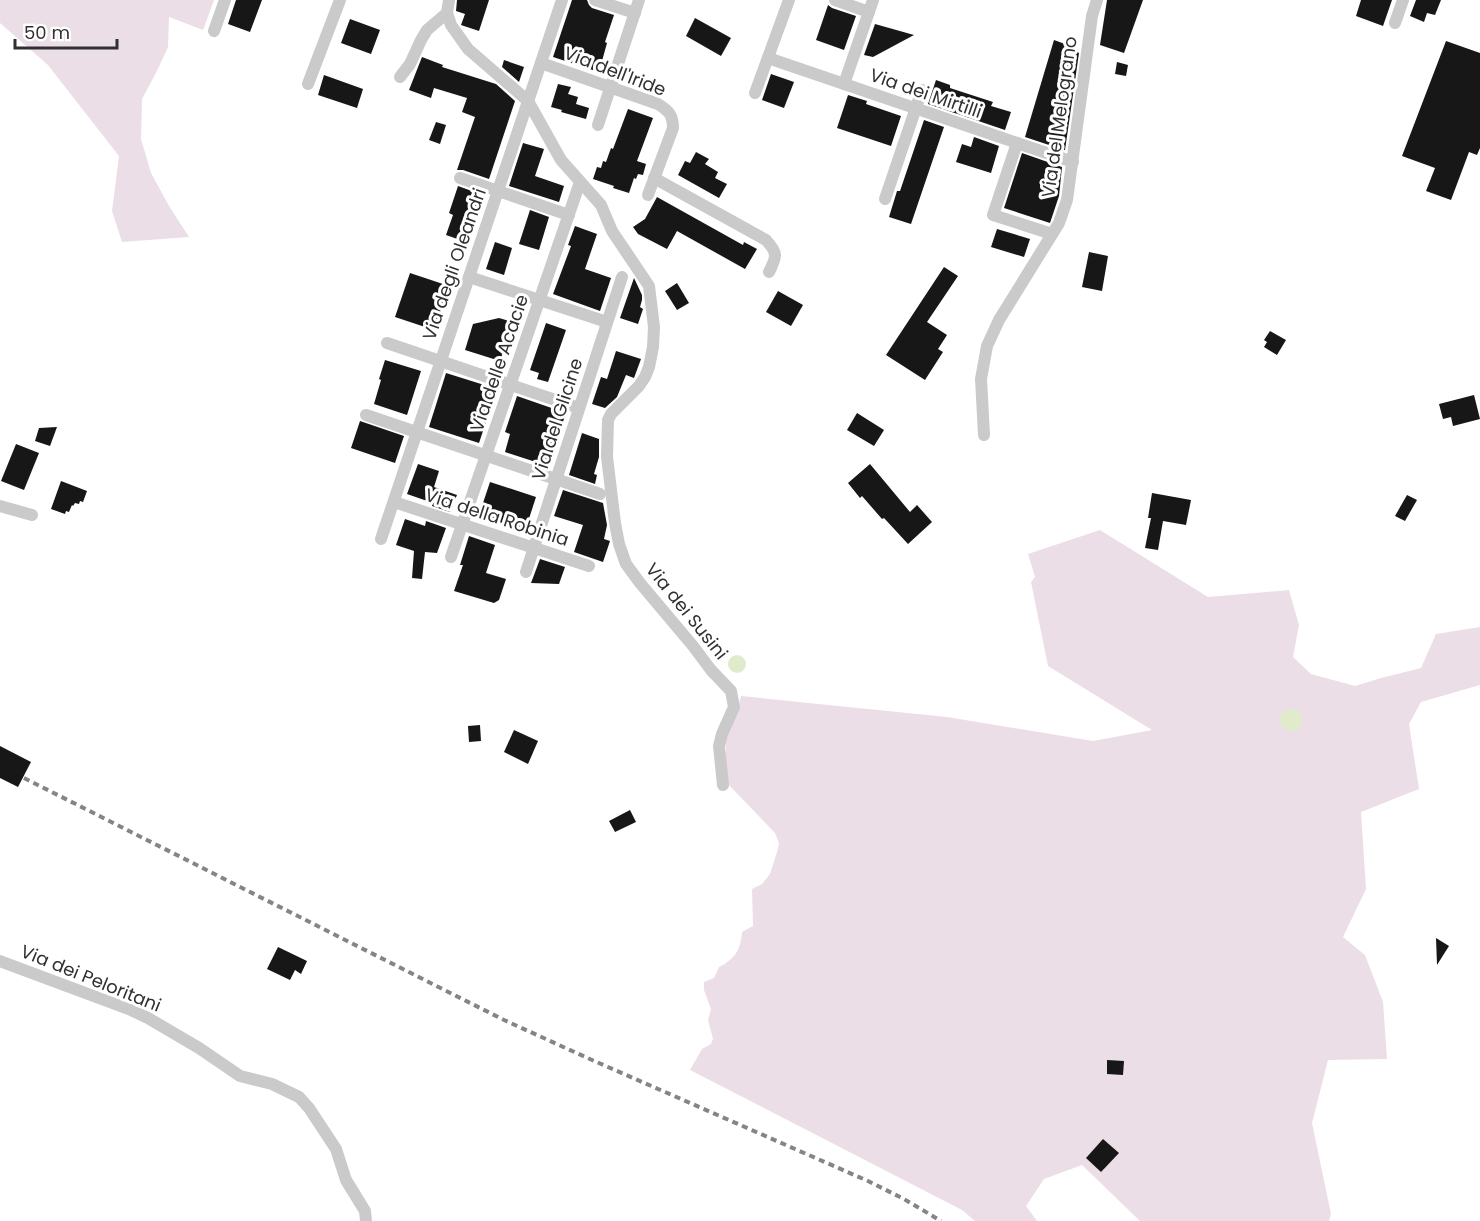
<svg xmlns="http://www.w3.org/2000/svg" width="1480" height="1221" font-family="Poppins,sans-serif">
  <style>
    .green { fill: #ecdee6 }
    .water { fill: #e0ebcb }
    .building { fill: #171717 }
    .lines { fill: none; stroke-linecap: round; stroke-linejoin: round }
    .minor { stroke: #cacaca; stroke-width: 12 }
    .rail { stroke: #858585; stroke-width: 4; stroke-dasharray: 6 4.5; stroke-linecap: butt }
    .labels { text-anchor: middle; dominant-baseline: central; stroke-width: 6; stroke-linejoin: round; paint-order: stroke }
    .street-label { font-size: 18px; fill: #303030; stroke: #fff }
  </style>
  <rect width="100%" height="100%" fill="#fff"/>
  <g class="green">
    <path d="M0 0H214L203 30 169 17 168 47 156 73 142 99 141 139 151 173 169 206 189 237 122 242 112 211 119 156 48 65 0 23Z"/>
    <path d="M1100 530 1208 597 1289 590 1299 625 1293 657 1311 674 1355 686 1381 678 1421 668 1436 634 1480 627V685L1421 702 1409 724 1419 789 1361 812 1366 889 1343 937 1365 955 1383 1002 1387 1059 1328 1060 1312 1123 1331 1214 1329 1221H1140L1082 1165 1044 1179 1026 1206 1037 1221H975L962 1210 690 1070 702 1049 711 1044 713 1039 708 1020 711 1009 704 990V982L714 978 719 967C734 960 741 950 742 932L753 926 752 889 762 884 770 874 777 852 779 843 775 833 726 782V734L738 709 741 696 947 717 1093 741 1152 730 1048 666 1031 582 1035 577 1028 554Z"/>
  </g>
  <g class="water">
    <circle cx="737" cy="664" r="9"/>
    <circle cx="1291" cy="720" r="11"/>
  </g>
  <g class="building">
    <path d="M236 0H262L250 32 228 24Z"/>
    <path d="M457 0H489L479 31 461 25 465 14 456 11Z"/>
    <path d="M572 0H587L589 5 592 8 614 15 605 42 607 43 599 72 553 57Z"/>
    <path d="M1107 0H1143L1124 53 1100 45Z"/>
    <path d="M1361 0H1392L1383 26 1356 16Z"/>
    <path d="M1416 0H1441L1435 15 1427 13 1424 22 1410 16Z"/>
    <path d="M828 5 832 8 856 16 844 50 816 40Z"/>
    <path d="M695 18 731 38 721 56 686 36Z"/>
    <path d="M350 19 380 30 371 54 341 43Z"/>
    <path d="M875 24 914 35 873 57 864 55Z"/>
    <path d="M1054 40 1065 44 1079 53 1065 150H1064L1025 137Z"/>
    <path d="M1446 41 1480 53V148L1477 155 1469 152 1451 200 1426 191 1435 168 1402 156Z"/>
    <path d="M422 57 443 65 442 67 496 84 515 101 489 179 463 170H457L475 117 462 112 467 98 434 88 431 98 409 90Z"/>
    <path d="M504 60 524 67 519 82 502 67Z"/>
    <path d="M1117 62 1128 65 1126 76 1115 74Z"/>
    <path d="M771 74 794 82 784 108 762 100Z"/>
    <path d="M324 75 363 89 357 108 318 95Z"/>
    <path d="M936 80 950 85V88L993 102 991 106 1011 112 1005 130 928 104Z"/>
    <path d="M558 84 571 87 568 94 578 97 576 104 589 108 586 119 561 112 562 110 551 107Z"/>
    <path d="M848 95 867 101 866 104 901 116 891 146 837 128Z"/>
    <path d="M628 109 653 118 637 161 646 164 643 175 638 174 636 179 634 178 629 193 613 188 614 186 593 179 597 167 601 168 603 161 606 162 611 148 613 149Z"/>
    <path d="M924 120 944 127 911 224 889 217 897 191H900Z"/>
    <path d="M436 122 446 125 440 144 429 140Z"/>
    <path d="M974 137 999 146 991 173 956 162 962 144 971 147Z"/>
    <path d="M523 143 544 149 535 176 564 186 559 202 509 186Z"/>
    <path d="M696 152 709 159 705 164 718 172 715 178 727 184 719 198 678 175 685 161 690 163Z"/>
    <path d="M1022 153 1062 167 1059 196 1050 223 1004 208Z"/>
    <path d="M458 186 483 195 474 222 470 220 463 241 446 235 453 215 449 213Z"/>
    <path d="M657 197 743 245 744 242 757 249 745 269 677 231 667 249 638 234 633 227 645 219Z"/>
    <path d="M530 210 549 217 539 250 519 244Z"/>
    <path d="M575 226 597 234 585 269 611 278 600 311 553 294 571 246 568 245Z"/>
    <path d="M997 229 1030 239 1024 257 991 247Z"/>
    <path d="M495 242 512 248 504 275 486 269Z"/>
    <path d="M1089 252 1108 256 1102 291 1082 287Z"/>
    <path d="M944 267 958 276 927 322 947 335 938 349 943 352 925 380 886 355Z"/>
    <path d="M410 273 449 286 434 330 395 317Z"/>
    <path d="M634 278 642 295V300L640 307 643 309 638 324 620 318Z"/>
    <path d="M677 283 689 303 677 310 665 291Z"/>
    <path d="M778 291 803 305 791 326 766 312Z"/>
    <path d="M499 318 513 322 500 361 465 350 473 324Z"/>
    <path d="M546 323 566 330 548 382 537 379 539 373 530 370Z"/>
    <path d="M1270 331 1286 340 1277 355 1264 347 1267 342 1264 340Z"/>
    <path d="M616 351 641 359 634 378 626 375 617 397 605 408 592 404 601 377 607 379Z"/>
    <path d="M385 360 421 371 407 415 374 404 381 380 379 379Z"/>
    <path d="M446 373 497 389 479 443 429 427Z"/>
    <path d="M1474 395 1480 419 1453 426 1451 417 1443 419 1439 404Z"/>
    <path d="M517 396 566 413 548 466 505 452 510 434 505 432Z"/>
    <path d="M857 413 884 430 874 446 847 430Z"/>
    <path d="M360 421 404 436 395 463 351 448Z"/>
    <path d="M57 427 50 446 35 441 39 428Z"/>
    <path d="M582 433 599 439V457L594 474 597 475 595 484 569 475Z"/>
    <path d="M16 444 39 453 24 490 1 481Z"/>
    <path d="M418 464 439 471 434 487 457 495 450 512 432 506 433 503 407 494Z"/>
    <path d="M870 464 910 512 917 505 932 522 908 544 884 518 882 519 862 496 860 498 848 483Z"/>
    <path d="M61 481 87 491 83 502 80 501 79 504 75 503 73 506 72 505 69 512 66 511 65 514 51 509Z"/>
    <path d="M490 482 536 497 525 531 479 515Z"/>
    <path d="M563 490 603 503 607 525 604 539 610 541 603 562 574 552 583 525 554 516Z"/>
    <path d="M1152 493 1191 500 1186 525 1163 521 1158 550 1145 548 1151 518H1148Z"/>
    <path d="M1407 495 1417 500 1405 521 1395 516Z"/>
    <path d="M405 519 425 526 426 521 446 528 437 553 425 552 422 579 412 578 414 551 396 545Z"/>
    <path d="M469 536 495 545 486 573 506 579 499 600 494 603 454 591 463 565H460Z"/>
    <path d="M540 559 565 567 559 584 531 583Z"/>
    <path d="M480 725 481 741 469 742 468 726Z"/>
    <path d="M514 730 538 741 528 764 504 752Z"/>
    <path d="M0 746 31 762 18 787 0 778Z"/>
    <path d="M630 810 636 822 615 832 609 821Z"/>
    <path d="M1436 938 1449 946 1437 965Z"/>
    <path d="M278 947 307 961 301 974 295 970 290 980 267 969Z"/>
    <path d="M1107 1060 1124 1061 1123 1075 1107 1074Z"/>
    <path d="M1103 1139 1119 1153 1101 1172 1086 1158Z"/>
  </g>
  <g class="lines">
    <g class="minor">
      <path d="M449 0 447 13 451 25 468 49 528 101 561 160 601 205 612 231 649 286 654 327 653 347 649 367 645 377 639 386 611 414 608 420 607 457 615 523 619 544 626 564 640 583 693 646 711 670 731 691 734 707 722 734 719 746 723 785"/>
      <path d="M595 0 635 13"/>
      <path d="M835 0 869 12"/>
      <path d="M1395 23 1403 0"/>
      <path d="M214 31 225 0"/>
      <path d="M768 58 1073 162"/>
      <path d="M541 63 658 104C669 111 673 115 673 128L648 195"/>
      <path d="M400 77 410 64 421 40 427 30 447 13"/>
      <path d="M308 84 340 0"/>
      <path d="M844 84 873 0"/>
      <path d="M755 93 789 0"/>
      <path d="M598 125 639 0"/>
      <path d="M1017 143 993 215 1052 234"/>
      <path d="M460 178 569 215"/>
      <path d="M654 178 766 240C778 253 777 256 769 272"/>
      <path d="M885 199 922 90"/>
      <path d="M469 277 607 322"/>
      <path d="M387 343 579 408"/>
      <path d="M366 415 600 494"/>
      <path d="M984 435 981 379 987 346 999 320 1059 223 1067 200 1092 16 1097 0"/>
      <path d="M394 502 589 566"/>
      <path d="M0 506 32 515"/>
      <path d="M381 539 562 0"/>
      <path d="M451 557 580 182"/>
      <path d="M526 572 622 277"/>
      <path d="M0 961 131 1010 148 1018 199 1048 240 1076 272 1084 299 1097 309 1108 336 1149 346 1180 365 1211 366 1221"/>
    </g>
    <path class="rail" d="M24 778 504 1020 592 1060 868 1181 904 1199 941 1221"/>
  </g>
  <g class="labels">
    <g class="street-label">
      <text transform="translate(615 71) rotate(21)">Via dell'Iride</text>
      <text transform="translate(926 93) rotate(19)">Via dei Mirtilli</text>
      <text transform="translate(1059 117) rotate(-82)">Via del Melograno</text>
      <text transform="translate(454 264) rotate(-71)">Via degli Oleandri</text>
      <text transform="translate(499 363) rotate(-71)">Via delle Acacie</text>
      <text transform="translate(557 419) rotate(-72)">Via del Glicine</text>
      <text transform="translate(497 517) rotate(18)">Via della Robinia</text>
      <text transform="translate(687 611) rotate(51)">Via dei Susini</text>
      <text transform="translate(91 978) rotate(22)">Via dei Peloritani</text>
    </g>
  </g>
  <path d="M15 39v9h102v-9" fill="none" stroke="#303030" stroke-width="3"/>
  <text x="24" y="39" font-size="18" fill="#303030" stroke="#ffffff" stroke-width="4.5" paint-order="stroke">50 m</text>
</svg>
